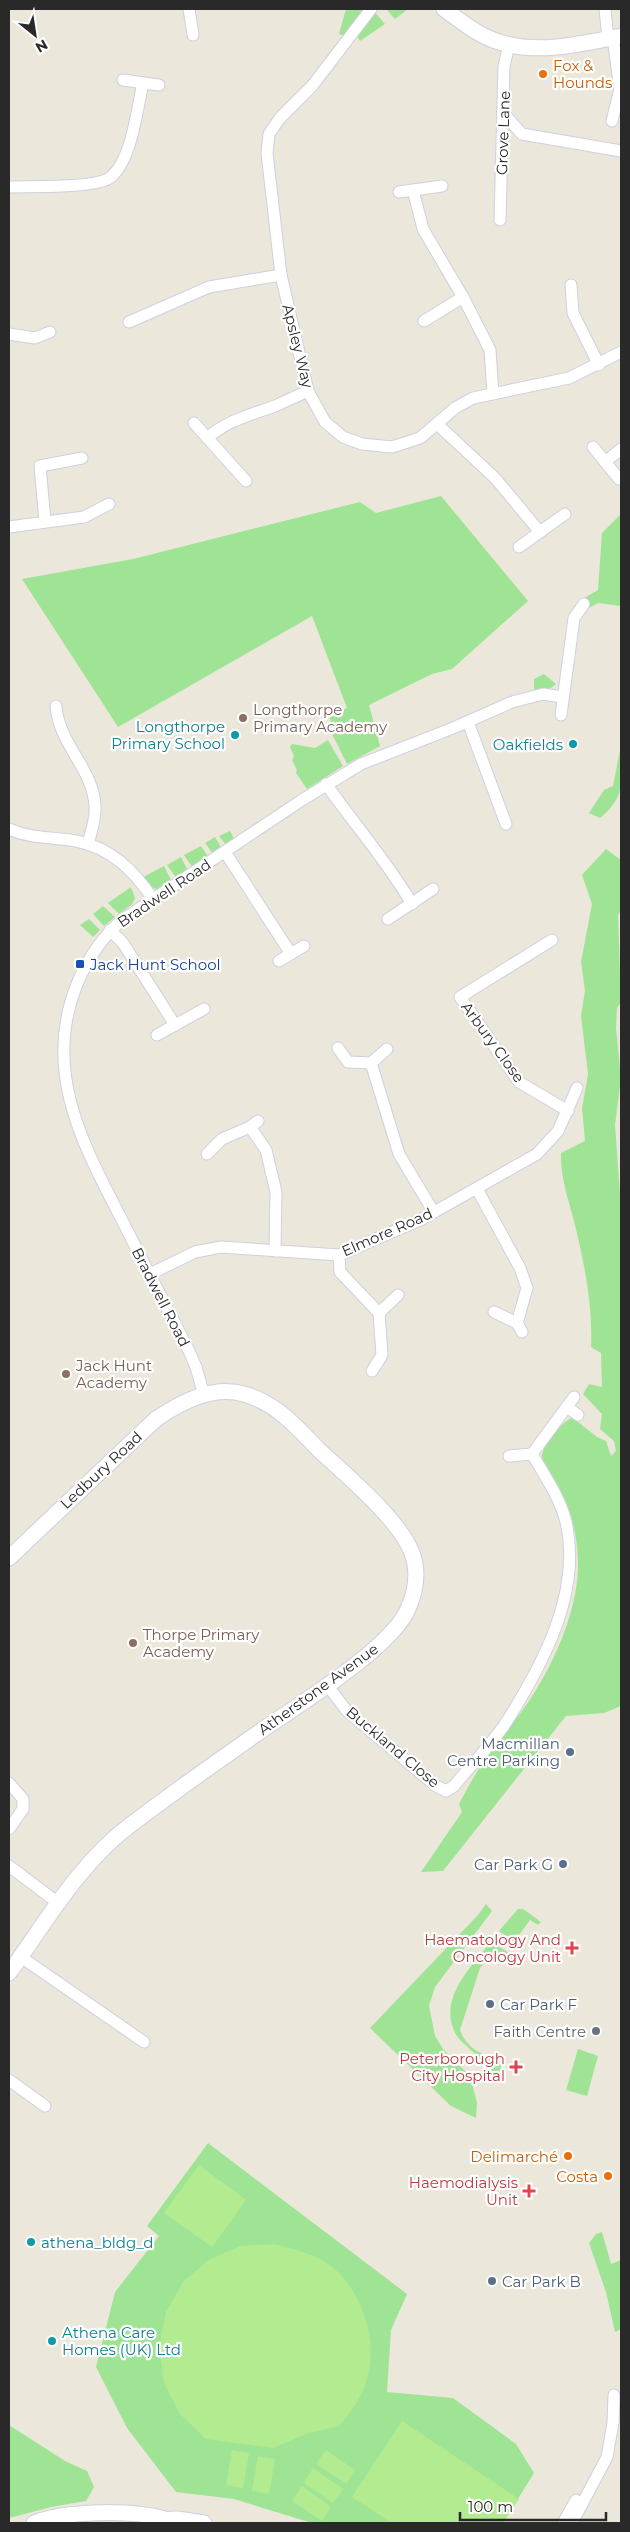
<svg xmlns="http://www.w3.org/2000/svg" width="630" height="2532" font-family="Montserrat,sans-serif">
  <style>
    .green { fill: #9fe494 }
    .pitch { fill: #b2eb90 }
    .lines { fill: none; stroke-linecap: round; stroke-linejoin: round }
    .street-casing { stroke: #cfcfe2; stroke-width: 13 }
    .secondary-casing { stroke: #cfcfe2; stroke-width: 17 }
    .street { stroke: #fff; stroke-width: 11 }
    .secondary { stroke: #fff; stroke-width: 15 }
    .food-dot { fill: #e8710a; stroke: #fff; stroke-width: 2 }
    .education-dot { fill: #8d6e63; stroke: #fff; stroke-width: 2 }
    .culture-dot { fill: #0f9aa8; stroke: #fff; stroke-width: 2 }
    .transit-dot { fill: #1a4fb4; stroke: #fff; stroke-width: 2 }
    .service-dot { fill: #5c6f8a; stroke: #fff; stroke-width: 2 }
    .health-dot { fill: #e0444e; stroke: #fff; stroke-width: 2 }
    .worship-dot { fill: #6b7280; stroke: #fff; stroke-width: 2 }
    .labels { text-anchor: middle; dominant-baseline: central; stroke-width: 4.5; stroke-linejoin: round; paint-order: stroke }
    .food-label { font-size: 15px; fill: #c56008; stroke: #fff; text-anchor: end }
    .street-label { font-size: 15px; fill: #292929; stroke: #fff }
    .education-label { font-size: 15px; fill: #785e54; stroke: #fff; text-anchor: start }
    .culture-label { font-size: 15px; fill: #0d838f; stroke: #fff; text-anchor: end }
    .transit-label { font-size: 15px; fill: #164399; stroke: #fff; text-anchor: start }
    .service-label { font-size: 15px; fill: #4e5e75; stroke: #fff; text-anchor: end }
    .health-label { font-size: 15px; fill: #be3a42; stroke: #fff; text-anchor: end }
    .worship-label { font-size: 15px; fill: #5b616d; stroke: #fff; text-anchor: end }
  </style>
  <rect width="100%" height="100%" fill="#ebe7da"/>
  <g class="green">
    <path d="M346 9 363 10 344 36 339 34Z"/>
    <path d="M386 9H408L395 19Z"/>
    <path d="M374 11 385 24 360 41 357 36Z"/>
    <path d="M441 496 528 601 452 669 432 674 369 705 380 746 347 764 332 734 330 717 347 708 312 616 118 727 22 579 133 559 360 502 376 513Z"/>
    <path d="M621 514V606L598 603 587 609 581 600 598 590 602 533Z"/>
    <path d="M544 674 556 684 547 691 534 692V679Z"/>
    <path d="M328 740 343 766 307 789 296 773 297 770 292 760 294 756 290 747 292 744 315 748Z"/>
    <path d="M621 745C621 778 628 795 600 818L589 813 604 790 613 786Z"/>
    <path d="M230 831 235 840 227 846 219 836Z"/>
    <path d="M215 837 222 849 213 854 205 843Z"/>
    <path d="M201 846 209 858 193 868 184 855Z"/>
    <path d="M606 849 621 860V910L618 915 621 1002 617 1008 616 1028 621 1078 615 1125 621 1208V1706L604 1713 566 1716 443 1871 421 1872 462 1812 459 1804C467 1789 475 1774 484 1761 497 1741 514 1723 527 1704 553 1666 577 1613 578 1567 578 1542 574 1517 562 1494 557 1482 545 1470 542 1457 541 1448 564 1418 573 1418L597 1437 606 1441 611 1456 616 1451 614 1441 600 1429 602 1414 583 1394 589 1384 602 1387 601 1353 591 1347C593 1304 584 1262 574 1221 568 1198 560 1176 561 1153L585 1141 582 1108 588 1074 581 1016 585 991 581 962 592 904 582 875Z"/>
    <path d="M181 857 188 871 177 879 167 865Z"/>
    <path d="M164 866 172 882 159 889 151 888 144 879 145 876Z"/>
    <path d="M131 887 135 898 132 904 119 914 108 903Z"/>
    <path d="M103 906 115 917 104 926 93 914Z"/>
    <path d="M89 919 100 930 93 937 80 925Z"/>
    <path d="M486 1904 492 1911 435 1987 429 2006 435 2036 443 2049 470 2076 477 2103 476 2118 451 2106 370 2028 478 1915Z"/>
    <path d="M518 1909H523L541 1922 538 1925 530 1920 514 1942 499 1931Z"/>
    <path d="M494 1943 515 1957 510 1963 500 1955 494 1962 488 1958 480 1968 460 2030C466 2048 484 2057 503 2060L496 2084C491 2075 485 2066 479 2058 472 2050 463 2044 457 2036 436 2002 469 1969 489 1944Z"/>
    <path d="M578 2049 598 2056 587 2096 566 2090Z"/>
    <path d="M208 2143 407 2294 391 2330 387 2392 453 2398 516 2444 534 2473 503 2523H312L234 2499 176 2492 127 2428 96 2367 115 2292 159 2236 147 2226Z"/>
    <path d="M602 2232 611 2264 621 2260V2329L615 2332 606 2292 589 2243 596 2234Z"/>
    <path d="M9 2425 65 2461 87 2471 94 2487 86 2501 51 2507 9 2518Z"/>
  </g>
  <g class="pitch">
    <path d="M199 2165 246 2200 212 2247 164 2213Z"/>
    <path d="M275 2244C297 2250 320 2255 337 2271 369 2302 382 2358 359 2398 354 2408 346 2417 339 2426L306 2434 273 2448 206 2439 180 2414 164 2383 159 2347 166 2312 183 2282 209 2260 240 2246Z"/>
    <path d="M402 2421 519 2499 503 2523H392L352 2497Z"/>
    <path d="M232 2450 249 2453 243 2488 226 2485Z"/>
    <path d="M326 2450 355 2470 346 2484 316 2464Z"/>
    <path d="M258 2456 275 2459 269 2494 252 2491Z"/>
    <path d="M313 2468 343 2489 333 2503 304 2483Z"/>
    <path d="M302 2486 331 2507 322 2521 292 2501Z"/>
  </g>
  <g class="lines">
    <g class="street-casing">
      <g id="street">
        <path d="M189 9 193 35"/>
        <path d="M371 9 312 86 280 118 269 134 267 153 281 275 308 391 325 422 343 437 362 444 392 447 420 438 455 408 473 398 569 378 621 352"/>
        <path d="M605 9 608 39"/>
        <path d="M123 80 159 85"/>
        <path d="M504 114 522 134 621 151"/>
        <path d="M612 121 620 89 613 38"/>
        <path d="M9 187C30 186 96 189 111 177 132 159 137 109 143 83"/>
        <path d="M413 190 423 229 463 297 490 350 493 394"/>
        <path d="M399 192 442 186"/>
        <path d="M500 220 504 66 509 45"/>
        <path d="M571 285 573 313 599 365"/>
        <path d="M424 321 463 297"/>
        <path d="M129 322 209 287 281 275"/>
        <path d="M9 334 35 338 50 332"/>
        <path d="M194 423 246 481"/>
        <path d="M437 424 495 478 540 532"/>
        <path d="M207 438C228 420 250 415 275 406 286 401 297 396 308 391"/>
        <path d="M593 447 619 479"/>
        <path d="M605 462 621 449"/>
        <path d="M45 521 40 466 82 458"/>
        <path d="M9 527 84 517 109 504"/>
        <path d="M519 547 565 514"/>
        <path d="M56 706C59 745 93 768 95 806 96 819 91 832 88 844"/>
        <path d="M561 715 574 618 584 604"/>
        <path d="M468 722 506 824"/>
        <path d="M326 784C354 824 387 861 412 904"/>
        <path d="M9 829C31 839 53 837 76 841 112 848 134 871 153 899"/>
        <path d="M225 852 291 954"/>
        <path d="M388 919 433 889"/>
        <path d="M110 930 123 943 175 1025"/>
        <path d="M552 940 460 997 519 1082 568 1111"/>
        <path d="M279 961 304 946"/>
        <path d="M157 1035 204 1009"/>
        <path d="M338 1048 348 1062 371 1063 387 1049"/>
        <path d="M371 1063 399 1154 433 1211"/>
        <path d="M250 1127 266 1150 276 1192 275 1251"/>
        <path d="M207 1154 222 1139 250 1127 258 1121"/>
        <path d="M477 1189 520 1268 527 1288 517 1323"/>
        <path d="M339 1255 340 1272 379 1313 382 1355 372 1371"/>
        <path d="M150 1274 195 1252 221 1247 339 1255 420 1220 537 1154 558 1131 577 1088"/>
        <path d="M494 1312 517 1323 522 1332"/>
        <path d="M379 1313 398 1295"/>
        <path d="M204 1395 196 1367 189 1351C168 1309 146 1268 125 1226 85 1148 41 1073 77 984 88 958 101 938 122 920L302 800 361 764 453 728 512 702 543 694 563 697"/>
        <path d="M567 1407 578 1415"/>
        <path d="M532 1454 574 1397"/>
        <path d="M509 1456 532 1454"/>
        <path d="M327 1685 347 1711 436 1786 446 1791 454 1786C471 1765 492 1744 507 1721 543 1664 582 1592 566 1522 560 1498 545 1476 532 1454"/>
        <path d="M9 1783 23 1799V1809L9 1829"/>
        <path d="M9 1866 58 1903"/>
        <path d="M21 1957 144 2042"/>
        <path d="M9 2080 45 2106"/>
        <path d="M563 2523 576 2500"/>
        <path d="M572 2523 607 2457 613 2423 614 2395"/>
      </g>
    </g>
    <g class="secondary-casing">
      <g id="secondary">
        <path d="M444 9C458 19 471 30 486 37 529 57 576 45 621 36"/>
        <path d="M9 1558 156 1419C181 1402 213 1385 244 1394 256 1397 268 1404 278 1411 293 1422 306 1437 319 1450 347 1476 399 1519 412 1553 419 1572 416 1591 408 1609 390 1650 293 1708 255 1735 212 1765 170 1795 129 1826 78 1865 46 1922 9 1973"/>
        <path d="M154 2520 177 2519 204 2523"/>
        <path d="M34 2523C65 2511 131 2509 164 2519"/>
      </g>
    </g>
    <use href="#street" class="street"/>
    <use href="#secondary" class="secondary"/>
  </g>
  <g class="food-dot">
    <circle cx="543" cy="74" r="5"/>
    <circle cx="568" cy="2156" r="5"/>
    <circle cx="608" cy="2176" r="5"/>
  </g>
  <g class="education-dot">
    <circle cx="243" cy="718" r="5"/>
    <circle cx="66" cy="1374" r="5"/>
    <circle cx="133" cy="1643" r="5"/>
  </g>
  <g class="culture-dot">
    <circle cx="235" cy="735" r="5"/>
    <circle cx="573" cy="744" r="5"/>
    <circle cx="31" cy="2242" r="5"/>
    <circle cx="52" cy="2341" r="5"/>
  </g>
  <rect class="transit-dot" x="75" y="959" width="10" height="10" rx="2.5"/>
  <g class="service-dot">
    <circle cx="570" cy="1752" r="5"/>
    <circle cx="563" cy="1864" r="5"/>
    <circle cx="490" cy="2004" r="5"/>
    <circle cx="492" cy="2281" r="5"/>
  </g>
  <g class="health-dot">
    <path d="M569.5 1940.5h5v5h5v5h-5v5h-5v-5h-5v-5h5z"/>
    <path d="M513.5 2059.5h5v5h5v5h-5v5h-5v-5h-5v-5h5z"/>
    <path d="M526.5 2183.5h5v5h5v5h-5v5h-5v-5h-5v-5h5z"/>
  </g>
  <circle class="worship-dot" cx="596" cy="2031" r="5"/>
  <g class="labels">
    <g class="food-label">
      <text x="553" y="65" text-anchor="start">Fox &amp;<tspan x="553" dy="17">Hounds</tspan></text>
      <text x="558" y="2156">Delimarché</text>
      <text x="598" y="2176">Costa</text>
    </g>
    <g class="street-label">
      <text transform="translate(503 133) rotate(-88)">Grove Lane</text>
      <text transform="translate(298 346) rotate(76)">Apsley Way</text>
      <text transform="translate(164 893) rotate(-34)">Bradwell Road</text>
      <text transform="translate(493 1042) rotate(54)">Arbury Close</text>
      <text transform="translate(387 1232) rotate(-24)">Elmore Road</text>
      <text transform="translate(161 1297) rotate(63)">Bradwell Road</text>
      <text transform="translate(101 1470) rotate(-43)">Ledbury Road</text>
      <text transform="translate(318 1689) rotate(-36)">Atherstone Avenue</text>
      <text transform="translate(393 1747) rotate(40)">Buckland Close</text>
    </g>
    <g class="education-label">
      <text x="253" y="709">Longthorpe<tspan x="253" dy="17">Primary Academy</tspan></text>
      <text x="76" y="1365">Jack Hunt<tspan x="76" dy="17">Academy</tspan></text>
      <text x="143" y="1634">Thorpe Primary<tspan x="143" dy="17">Academy</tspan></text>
    </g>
    <g class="culture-label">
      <text x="225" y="726">Longthorpe<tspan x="225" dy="17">Primary School</tspan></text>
      <text x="563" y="744">Oakfields</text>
      <text x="41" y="2242" text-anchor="start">athena_bldg_d</text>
      <text x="62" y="2332" text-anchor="start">Athena Care<tspan x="62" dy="17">Homes (UK) Ltd</tspan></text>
    </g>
    <g class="transit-label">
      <text x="90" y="964">Jack Hunt School</text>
    </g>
    <g class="service-label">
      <text x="560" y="1743">Macmillan<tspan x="560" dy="17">Centre Parking</tspan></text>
      <text x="553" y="1864">Car Park G</text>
      <text x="500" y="2004" text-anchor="start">Car Park F</text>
      <text x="502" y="2281" text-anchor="start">Car Park B</text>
    </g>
    <g class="health-label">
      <text x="561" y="1939">Haematology And<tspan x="561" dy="17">Oncology Unit</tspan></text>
      <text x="505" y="2058">Peterborough<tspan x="505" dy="17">City Hospital</tspan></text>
      <text x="518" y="2182">Haemodialysis<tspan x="518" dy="17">Unit</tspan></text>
    </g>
    <g class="worship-label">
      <text x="586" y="2031">Faith Centre</text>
    </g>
  </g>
  <rect width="630" height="2532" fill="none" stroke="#292929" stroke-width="20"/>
  <g transform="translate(35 35) rotate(150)" stroke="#ffffff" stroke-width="4" paint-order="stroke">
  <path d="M0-4L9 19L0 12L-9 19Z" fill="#292929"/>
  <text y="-8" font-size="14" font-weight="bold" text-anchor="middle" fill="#292929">N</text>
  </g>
  <path d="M460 2512v8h146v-8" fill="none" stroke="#292929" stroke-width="2.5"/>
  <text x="468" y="2512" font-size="15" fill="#292929" stroke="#ffffff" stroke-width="4" paint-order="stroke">100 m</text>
</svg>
